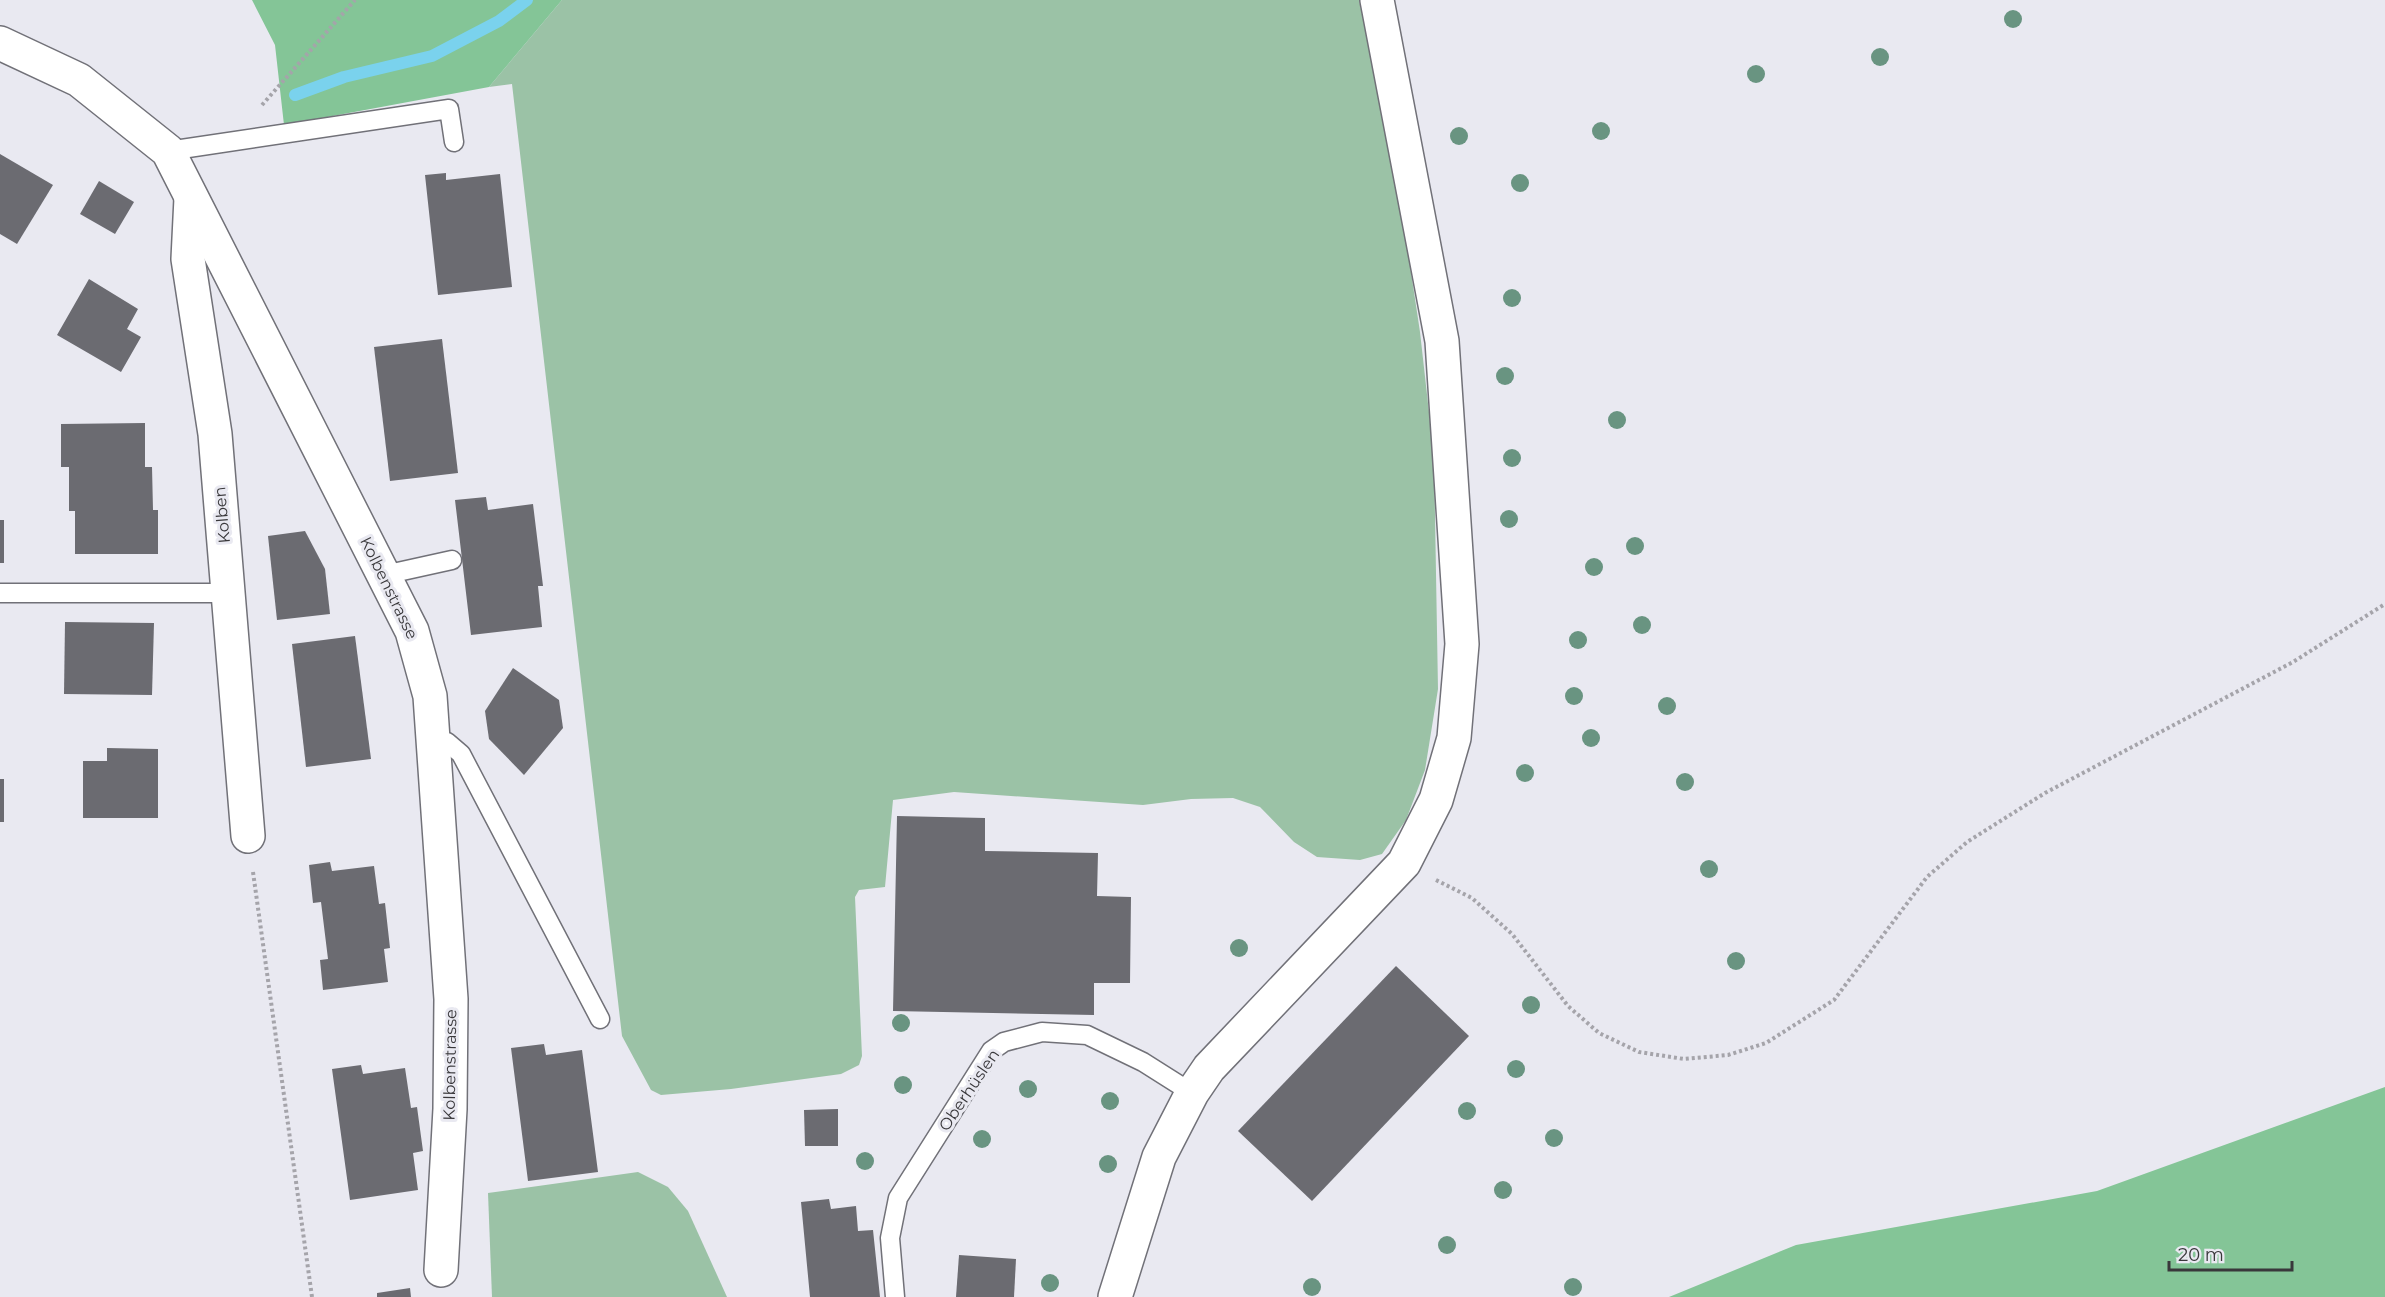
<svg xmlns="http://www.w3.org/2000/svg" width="2385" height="1297" font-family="Montserrat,sans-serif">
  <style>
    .green { fill: #9bc2a6 }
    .forest { fill: #84c597 }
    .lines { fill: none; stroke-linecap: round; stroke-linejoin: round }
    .stream { stroke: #7ad2ed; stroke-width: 12 }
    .building { fill: #6b6b71 }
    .lane-casing { stroke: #717178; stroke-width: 21 }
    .street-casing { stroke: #717178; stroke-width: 36 }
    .path { stroke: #a5a4aa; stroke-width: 4; stroke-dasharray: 3 3; stroke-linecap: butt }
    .lane { stroke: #fff; stroke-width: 18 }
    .street { stroke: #fff; stroke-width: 33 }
    .tree { fill: #699481 }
    .labels { text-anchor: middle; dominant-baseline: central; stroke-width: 6; stroke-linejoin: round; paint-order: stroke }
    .street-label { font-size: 16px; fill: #39383b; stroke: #e9e9f1 }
  </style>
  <rect width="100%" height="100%" fill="#e9e9f1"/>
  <g class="green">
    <path d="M562 0H1359L1398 186 1420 332 1434 457 1438 689 1425 770 1406 820 1382 854 1360 860 1317 857 1294 842 1260 807 1233 798 1191 799 1143 805 954 792 893 800 885 887 859 890 855 897 862 1056 859 1065 841 1074 731 1089 661 1095 651 1090 622 1036 512 84 489 87Z"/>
    <path d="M638 1172 668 1187 688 1211 727 1297H492L488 1193Z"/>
  </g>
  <g class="forest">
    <path d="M252 0H562L489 87 284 125 275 45Z"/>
    <path d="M2385 1087V1297H1669L1796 1245 2097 1191Z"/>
  </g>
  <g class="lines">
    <path class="stream" d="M295 95 344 77 432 56 499 21 527 0"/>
  </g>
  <g class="building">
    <path d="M0 154 53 185 17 244 0 234Z"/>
    <path d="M446 173V180L500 174 512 287 438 295 425 175Z"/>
    <path d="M99 181 134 202 115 234 80 214Z"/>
    <path d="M89 279 138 309 127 329 141 337 121 372 57 335Z"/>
    <path d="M442 339 458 473 390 481 374 347Z"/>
    <path d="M145 423V467H152L153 510H158V554H75V511H69V467H61V424Z"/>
    <path d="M486 497 488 510 533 504 543 586H538L542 627 471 635 455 500Z"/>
    <rect x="0" y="520" width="4" height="43"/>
    <path d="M305 531 325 569 330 614 277 620 268 536Z"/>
    <path d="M65 622 154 623 152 695 64 694Z"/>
    <path d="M355 636 371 759 306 767 292 644Z"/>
    <path d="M513 668 559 700 563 728 524 775 489 739 485 711Z"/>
    <path d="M107 748 158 749V818H83V761H107Z"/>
    <rect x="0" y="779" width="4" height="43"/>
    <path d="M897 816 985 818V851L1098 853 1097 896 1131 897 1130 983H1094V1015L893 1011Z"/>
    <path d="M330 862 332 871 374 866 379 904 385 903 390 948 384 949 388 982 323 990 320 960 328 959 321 902 313 903 309 865Z"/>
    <path d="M1396 966 1469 1036 1312 1201 1238 1131Z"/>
    <path d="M544 1044 546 1055 582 1050 598 1172 528 1181 511 1048Z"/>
    <path d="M361 1065 363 1074 405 1068 411 1108 417 1107 423 1151 413 1153 418 1190 350 1200 332 1069Z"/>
    <path d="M838 1109V1146H805L804 1110Z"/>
    <path d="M829 1199 831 1209 856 1206 858 1231 873 1230 880 1297H810L801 1202Z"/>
    <path d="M959 1255 1016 1259 1014 1297H956Z"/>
    <path d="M410 1288 411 1297H377V1293Z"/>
  </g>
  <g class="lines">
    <g class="lane-casing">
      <g id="lane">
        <path d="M168 151 449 109 454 142"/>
        <path d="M384 575 452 560"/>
        <path d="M0 593H228"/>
        <path d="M433 741 447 742 461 754 600 1019"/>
        <path d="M895 1297 890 1238 898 1198 991 1051 1004 1042 1042 1032 1087 1035 1143 1062 1192 1093"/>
      </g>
    </g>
    <g class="street-casing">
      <g id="street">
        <path d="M0 43 79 80 168 151 412 631 430 696 451 999 450 1109 441 1270"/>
        <path d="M191 198 188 259 215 434 248 836"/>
        <path d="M1115 1297 1159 1157 1192 1093 1209 1068 1404 863 1436 800 1454 738 1462 644 1442 341 1377 0"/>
      </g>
    </g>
    <g class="path">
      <path d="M262 105 355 0"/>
      <path d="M253 872 312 1297"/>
      <path d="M1436 880 1472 898 1512 934 1568 1006 1599 1033 1639 1052 1684 1059 1728 1055 1766 1043 1834 1000 1927 877 1967 842 2045 793 2293 662 2385 604"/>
    </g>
    <use href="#lane" class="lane"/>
    <use href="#street" class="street"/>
  </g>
  <g class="tree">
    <circle cx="2013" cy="19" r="9"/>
    <circle cx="1880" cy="57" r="9"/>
    <circle cx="1756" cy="74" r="9"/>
    <circle cx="1601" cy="131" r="9"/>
    <circle cx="1459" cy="136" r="9"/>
    <circle cx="1520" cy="183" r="9"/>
    <circle cx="1512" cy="298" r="9"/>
    <circle cx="1505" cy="376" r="9"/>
    <circle cx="1617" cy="420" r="9"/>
    <circle cx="1512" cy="458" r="9"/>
    <circle cx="1509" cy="519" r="9"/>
    <circle cx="1635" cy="546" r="9"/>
    <circle cx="1594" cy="567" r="9"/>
    <circle cx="1642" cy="625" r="9"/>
    <circle cx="1578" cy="640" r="9"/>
    <circle cx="1574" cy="696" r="9"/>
    <circle cx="1667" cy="706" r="9"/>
    <circle cx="1591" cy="738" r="9"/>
    <circle cx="1525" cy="773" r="9"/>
    <circle cx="1685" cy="782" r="9"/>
    <circle cx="1709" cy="869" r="9"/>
    <circle cx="1239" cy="948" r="9"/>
    <circle cx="1736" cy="961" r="9"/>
    <circle cx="1531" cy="1005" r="9"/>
    <circle cx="901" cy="1023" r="9"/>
    <circle cx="1516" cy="1069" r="9"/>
    <circle cx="903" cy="1085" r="9"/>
    <circle cx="1028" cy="1089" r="9"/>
    <circle cx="1110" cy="1101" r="9"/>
    <circle cx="1467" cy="1111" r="9"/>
    <circle cx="1554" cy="1138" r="9"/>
    <circle cx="982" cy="1139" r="9"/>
    <circle cx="865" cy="1161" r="9"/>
    <circle cx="1108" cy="1164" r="9"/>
    <circle cx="1503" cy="1190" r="9"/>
    <circle cx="1447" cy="1245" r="9"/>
    <circle cx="1050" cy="1283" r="9"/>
    <circle cx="1312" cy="1287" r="9"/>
    <circle cx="1573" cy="1287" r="9"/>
  </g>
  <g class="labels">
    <g class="street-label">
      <text transform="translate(222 515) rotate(-95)">Kolben</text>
      <text transform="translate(389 588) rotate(64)">Kolbenstrasse</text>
      <text transform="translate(450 1065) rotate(-89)">Kolbenstrasse</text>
      <text transform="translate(969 1090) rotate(-56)">Oberhüslen</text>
    </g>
  </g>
  <path d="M2169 1261v9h123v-9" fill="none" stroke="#39383b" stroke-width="3"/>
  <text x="2178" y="1261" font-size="18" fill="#39383b" stroke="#e9e9f1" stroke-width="4.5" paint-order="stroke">20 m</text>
</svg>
